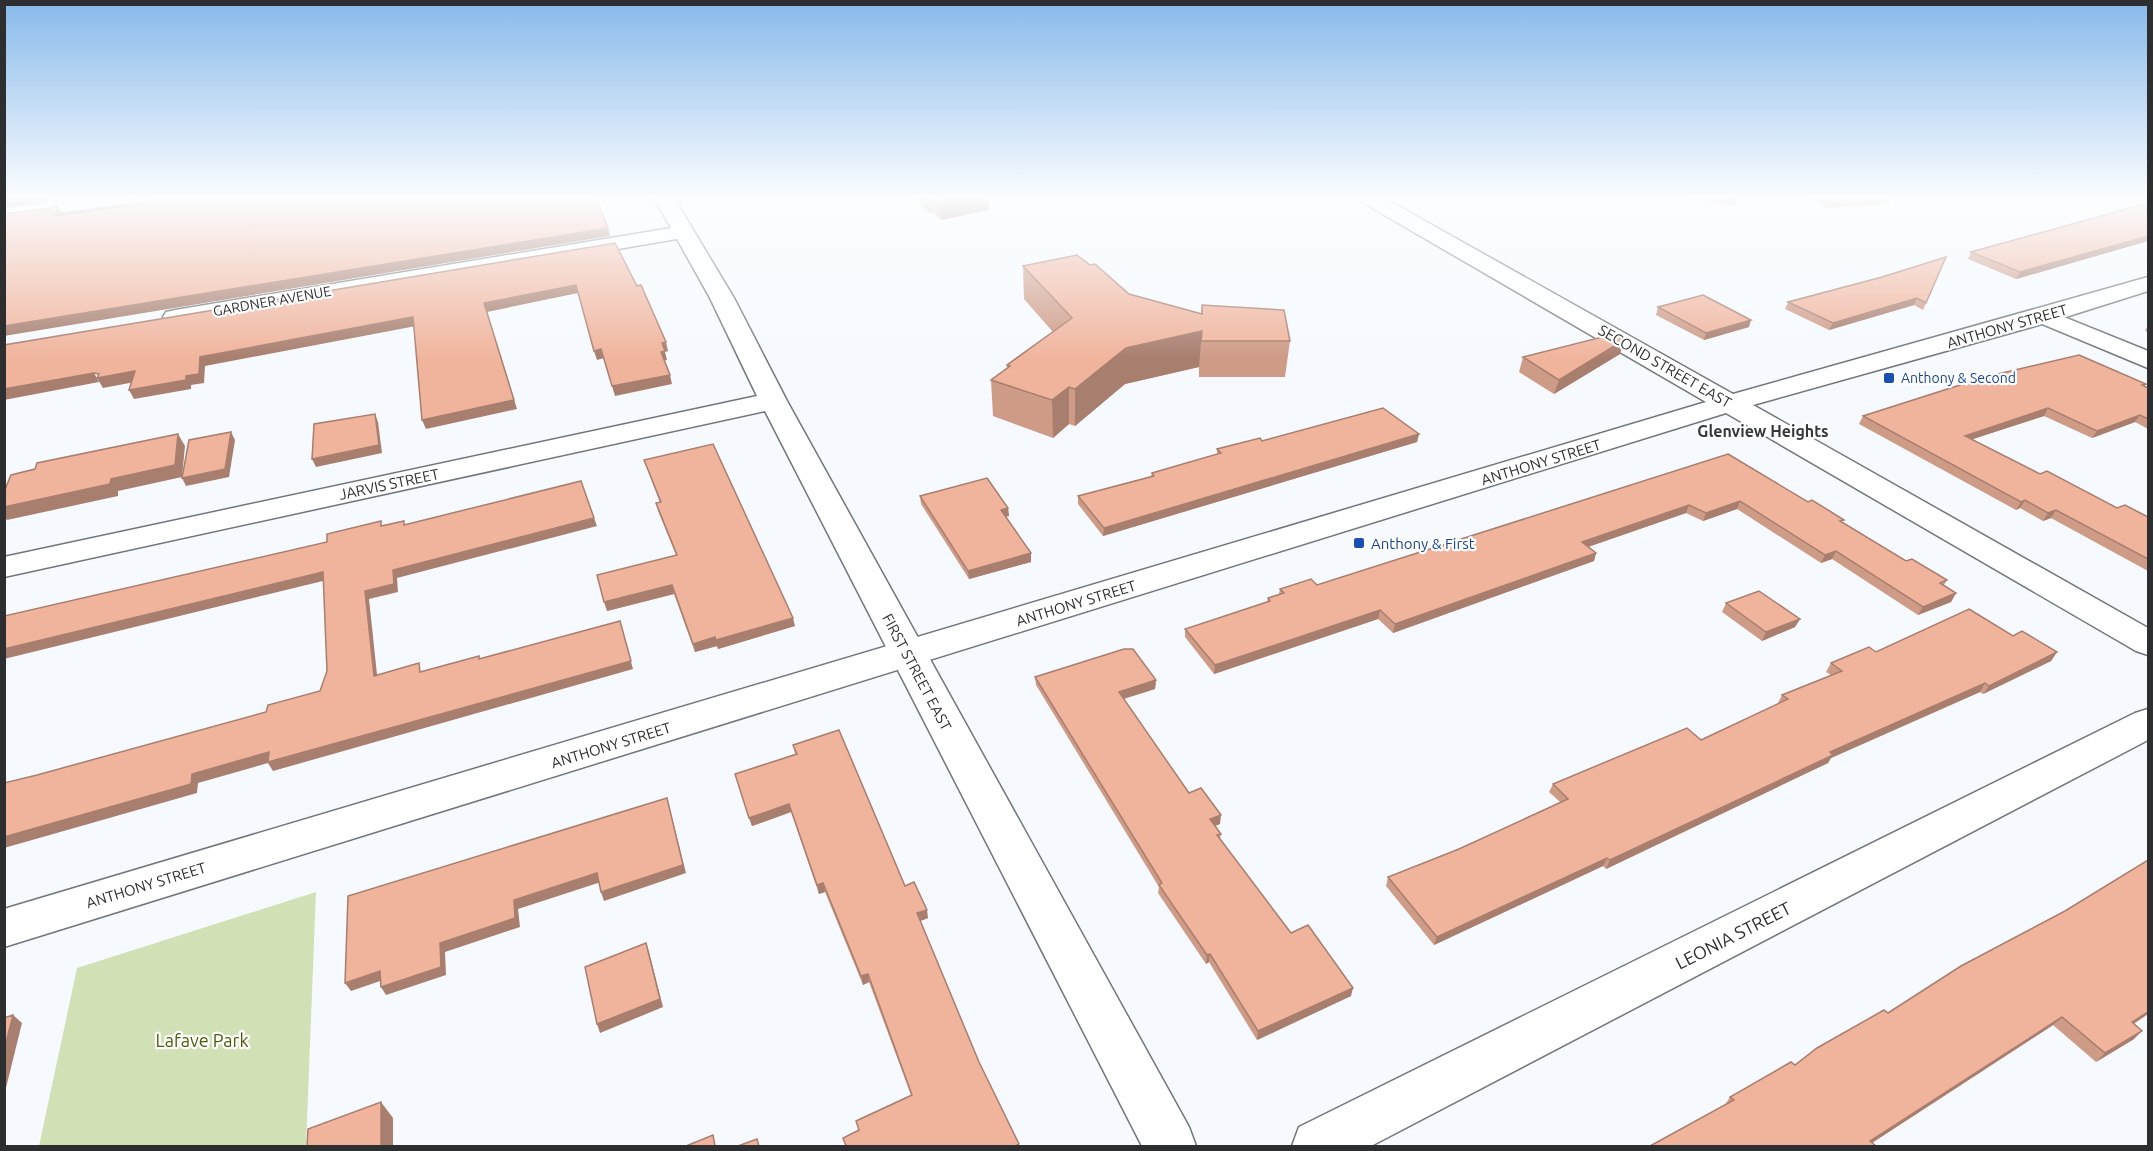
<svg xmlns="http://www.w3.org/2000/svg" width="2153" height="1151" font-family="Ubuntu,sans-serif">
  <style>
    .green { fill: #d2e1b5 }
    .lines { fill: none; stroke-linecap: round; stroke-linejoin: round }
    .street-casing { stroke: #72767a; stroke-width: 3 }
    .secondary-casing { stroke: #72767a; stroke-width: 3 }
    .street { fill: #fff; fill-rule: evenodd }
    .secondary { fill: #fff; fill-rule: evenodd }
    .wall { fill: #ce9b87 }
    .shaded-wall { fill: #a87e6e }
    .building { fill: #f0b49d; stroke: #a87e6e; stroke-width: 1.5 }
    .transit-dot { fill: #1a4fb4; stroke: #fff; stroke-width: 2 }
    .labels { text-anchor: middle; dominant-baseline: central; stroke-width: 4.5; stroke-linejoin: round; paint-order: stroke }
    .far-street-label { font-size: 14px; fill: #2d2e30; stroke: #fff }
    .far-transit-label { font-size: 14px; fill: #164399; stroke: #fff; text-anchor: start }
    .street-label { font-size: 15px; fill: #2d2e30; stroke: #fff }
    .transit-label { font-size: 15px; fill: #164399; stroke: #fff; text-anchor: start }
    .neighbourhood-label { font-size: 16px; font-weight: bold; fill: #35383c; stroke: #fff }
    .near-street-label { font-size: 18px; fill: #2d2e30; stroke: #fff }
    .near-park-label { font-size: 18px; fill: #4a5e06; stroke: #fff }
  </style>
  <rect width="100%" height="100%" fill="#f6faff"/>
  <path class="green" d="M316 892 306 1146H39L77 968Z"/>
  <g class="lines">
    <g class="street-casing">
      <g id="street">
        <path d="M654 198H674L734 298 787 401 1189 1127 1196 1146H1142L765 411 4 577V557L757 396 710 298 677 239 175 324 166 322 163 317 166 312 175 310 671 228Z"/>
        <path d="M2044 309 2148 351V368L2035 321 2032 316 2035 311Z"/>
        <path d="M2148 709V740L1371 1146H1292L1299 1127 2135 713Z"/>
      </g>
    </g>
    <g class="secondary-casing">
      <g id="secondary">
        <path d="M80 198H136L133 202 126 204 4 220V208Z"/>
        <path d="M1359 198H1384L1733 394 2148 277V291L2053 321 1753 405 2148 628V655L2136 651 1726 413 4 947V909L1706 402 1362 202Z"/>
      </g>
    </g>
    <use href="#street" class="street"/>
    <use href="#secondary" class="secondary"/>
  </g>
  <g class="wall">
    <path d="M914 198H989V210L941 220 933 212 928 213Z"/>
    <path d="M1690 198H1738L1732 206Z"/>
    <path d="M1809 198H1896H1891L1889 204 1826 208Z"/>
    <path d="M2148 203V241L2016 279 1968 259 1971 252Z"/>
    <path d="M1090 265 1129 294 1201 314 1202 305 1290 341 1285 377H1199V367L1125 384 1075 426 1069 424 1053 438 993 416 991 380 1007 368V365L1053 332 1024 299 1023 266Z"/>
    <path d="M1882 277 1926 303 1923 310 1914 305 1829 330 1785 309 1788 302Z"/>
    <path d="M1658 307 1749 327 1704 340 1656 315Z"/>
    <path d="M2148 325V332L2145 331Z"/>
    <path d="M1624 340 1620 354 1554 394 1519 372 1523 357Z"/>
    <path d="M2146 384 2145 386 2148 388V429L2135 422 2092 438 2044 416 1972 439 2040 474 2117 508 2148 517V571L2051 518 2043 521 2020 508 2016 510 1859 424 1863 416Z"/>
    <path d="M1419 434 1417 442 1103 536 1078 504V496L1151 476 1152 473 1217 454V449L1262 441Z"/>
    <path d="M1728 454 1906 561 1947 580 1944 585 1956 593 1951 602 1918 615 1832 559 1821 563 1737 509 1703 521 1686 513 1588 547 1596 553 1594 561 1393 633 1378 619 1214 674 1185 637V629L1267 602 1268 598 1279 594 1280 589 1317 585Z"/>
    <path d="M644 460 795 626 718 649 717 646 695 652 674 594 607 611 676 555 658 511 656 503H660Z"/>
    <path d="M920 496 1008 508 1009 516 1005 517 1031 553V562L969 579 921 504Z"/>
    <path d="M1726 603 1800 619 1795 627 1762 641 1722 612Z"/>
    <path d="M2013 636 2057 652 2051 661 1983 694 1980 692 1831 758 1828 763 1606 869 1603 866 1434 945 1386 886 1388 877 1459 849 1560 802 1549 792 1553 784 1701 740 1778 704V703L1782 695 1831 675 1826 672 1831 663 1876 652Z"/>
    <path d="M1035 677 1156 680 1155 689 1124 699 1189 793 1220 824 1215 826 1221 834 1220 839 1291 933 1351 996 1257 1040 1209 962 1206 964 1158 893 1159 887 1036 685Z"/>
    <path d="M793 745 905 886 928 918 920 921 979 1062 1019 1144V1146H846L843 1138 859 1130 856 1121 911 1095 869 982 863 985 825 892 819 894 791 812 752 826 735 774 795 754Z"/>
    <path d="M1888 1013 2148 1014 2134 1024V1039L2096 1062 2053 1025 1872 1143 1725 1105 1730 1097 1795 1065Z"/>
  </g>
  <g class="shaded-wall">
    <path d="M11 198H64L4 208V199Z"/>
    <path d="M927 198H932L933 212 928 213Z"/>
    <path d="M939 198H989V210L941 220Z"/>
    <path d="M1735 198H1738L1732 206Z"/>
    <path d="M58 207 63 215 59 224 55 216Z"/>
    <path d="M608 228 610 236 4 336V326Z"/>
    <path d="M2148 236V241L2016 279 2020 272Z"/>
    <path d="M576 285 578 293 487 312 517 409 426 429 422 420 484 303Z"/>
    <path d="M1917 298 1914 305 1829 330 1833 323Z"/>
    <path d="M413 317 416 326 205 366 204 383 191 385V389L134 399 129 390 186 376 200 357Z"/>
    <path d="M1751 320 1749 327 1704 340 1706 333Z"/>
    <path d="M1202 331 1199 367 1125 384 1075 426V389L1126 348Z"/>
    <path d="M1624 340 1620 354 1554 394 1559 380Z"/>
    <path d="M666 342 668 351 665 352 667 360 663 361 661 352 662 343Z"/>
    <path d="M601 349 604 358 597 360 594 351Z"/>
    <path d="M135 371 140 381 103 388 97 378Z"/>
    <path d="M94 373 99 382 4 400V389Z"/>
    <path d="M670 375 672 384 615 396 612 386Z"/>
    <path d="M1069 387V424L1053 438 1052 400Z"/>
    <path d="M2048 408 2044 416 1961 443 1965 436Z"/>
    <path d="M375 414 378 422 382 453 316 467 312 459Z"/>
    <path d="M2140 415 2135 422 2092 438 2097 431Z"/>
    <path d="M231 432 235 440 229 477 186 486 182 478Z"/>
    <path d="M178 434 185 446 182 477 118 491V496L7 520 4 516V507L111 479Z"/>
    <path d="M1419 434 1417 442 1103 536 1104 528Z"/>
    <path d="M2025 500 2020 508 2016 510 2021 502Z"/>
    <path d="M1740 501 1737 509 1703 521 1706 513Z"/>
    <path d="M1689 505 1686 513 1579 550 1582 542Z"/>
    <path d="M1008 508 1009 516 1001 518V510Z"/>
    <path d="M2056 510 2051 518 2043 521 2048 513Z"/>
    <path d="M594 518 597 526 397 578 398 592 369 599 378 684 374 676 365 591 393 570Z"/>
    <path d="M1836 551 1832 559 1821 563 1825 555Z"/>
    <path d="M1031 553V562L969 579 968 571Z"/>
    <path d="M1596 553 1594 561 1393 633 1395 624Z"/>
    <path d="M323 572 327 580 4 659V649Z"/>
    <path d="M672 585 674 594 607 611 604 602Z"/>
    <path d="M1956 593 1951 602 1918 615 1923 607Z"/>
    <path d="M1380 610 1378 619 1214 674 1215 665Z"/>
    <path d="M793 618 795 626 718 649 717 646 695 652 693 644 715 637Z"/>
    <path d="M1800 619 1795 627 1762 641 1766 632Z"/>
    <path d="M620 621 633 669 273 771 268 763 198 783 197 793 4 848V837L192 774Z"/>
    <path d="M2057 652 2051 661 1983 694 1989 686Z"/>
    <path d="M1156 680 1155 689 1119 700V692Z"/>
    <path d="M1985 683 1980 692 1831 758 1828 763 1606 869 1610 860 1830 752Z"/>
    <path d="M667 798 686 873 604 901 601 892Z"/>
    <path d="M789 804 791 812 752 826 749 818Z"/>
    <path d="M1221 815 1220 824 1209 828 1210 819Z"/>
    <path d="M1607 858 1603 866 1434 945 1437 937Z"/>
    <path d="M597 873 601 882 518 909 520 927 445 952 446 975 386 995 381 987 440 943 514 900Z"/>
    <path d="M823 883 825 892 819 894 817 885Z"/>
    <path d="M927 910 928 918 918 922 917 913Z"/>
    <path d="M646 943 649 952 663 1007 600 1033 597 1024Z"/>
    <path d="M1210 954 1209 962 1206 964 1207 955Z"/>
    <path d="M380 971 386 979 351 991 345 983Z"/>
    <path d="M868 974 869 982 863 985 861 976Z"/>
    <path d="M1353 988 1351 996 1257 1040 1258 1031Z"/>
    <path d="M2148 1012V1014L2123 1030 2132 1022Z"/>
    <path d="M13 1015 22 1023 4 1096V1050Z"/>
    <path d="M2062 1017 2053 1025 1867 1146 1870 1141Z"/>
    <path d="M2142 1031 2134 1039 2096 1062 2105 1053Z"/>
    <path d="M381 1102 393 1118V1146H381Z"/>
  </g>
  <g class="building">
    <path d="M147 198H596L608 228 4 326V214L58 207 55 216 146 203Z"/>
    <path d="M2148 203V236L2020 272 1971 252Z"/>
    <path d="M615 243 637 286 641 285 666 342 662 343 665 351 661 352 670 375 612 386 601 349 594 351 576 285 484 303 514 400 422 420 413 317 200 357 199 374 186 376V380L129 390 135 371 97 378 99 374 94 373 4 389V345Z"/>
    <path d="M1077 255 1090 265 1095 264 1129 294 1202 314V305L1284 310 1290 341H1201L1202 331 1126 348 1075 389 1069 387 1052 400 991 380 1010 366 1007 365 1072 318 1023 266Z"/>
    <path d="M1946 257 1926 303 1917 298 1833 323 1788 302 1882 277Z"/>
    <path d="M1703 295 1751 320 1706 333 1658 307Z"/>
    <path d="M1614 334 1624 340 1559 380 1523 357Z"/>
    <path d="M2079 355 2146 384 2142 385 2148 388V419L2140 415 2097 431 2048 408 1965 436 2040 474 2047 471 2117 508 2125 505 2148 517V559L2056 510 2048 513 2025 500 2021 502 1863 416 1985 377Z"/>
    <path d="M1383 408 1419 434 1104 528 1078 496 1154 476 1152 473 1221 453 1217 449 1260 438 1262 441Z"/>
    <path d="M375 414 379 445 312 459 314 424Z"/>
    <path d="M231 432 225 469 182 478 189 440Z"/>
    <path d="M178 434 175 465 111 479 110 484 4 507V492L11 475 35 469 37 463Z"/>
    <path d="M713 444 793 618 716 640 715 637 693 644 672 585 604 602 597 575 677 555 656 503 661 502 644 460Z"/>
    <path d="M1728 454 1808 502 1812 500 1844 520 1840 521 1906 561 1912 559 1947 580 1940 583 1956 593 1923 607 1836 551 1825 555 1740 501 1706 513 1689 505 1582 542 1596 553 1395 624 1380 610 1215 665 1185 629 1270 601 1268 598 1284 593 1280 589 1311 579 1317 585Z"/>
    <path d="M987 478 1008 508 1001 510 1031 553 968 571 920 496Z"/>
    <path d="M581 481 594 518 393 570 394 584 365 591 374 676 419 663 420 672 479 656V659L620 621 631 661 268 762 269 752 192 774 191 784 4 837V783L37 775 266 712 268 705 320 691 327 671 323 572 4 649V616L327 542V534L381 521V526L404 521V525Z"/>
    <path d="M1759 591 1800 619 1766 632 1726 603Z"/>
    <path d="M1969 609 2013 636 2022 631 2057 652 1989 686 1985 683 1830 752 1833 755 1610 860 1607 858 1437 937 1388 877 1459 849 1568 799 1553 784 1687 728 1701 740 1788 699 1782 695 1842 671 1831 663 1869 647 1876 652Z"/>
    <path d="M1124 649H1133L1156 680 1119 692 1189 793 1201 788 1221 815 1210 819 1221 834 1217 835 1291 933 1308 925 1353 988 1258 1031 1210 954 1207 955 1159 885 1162 883 1035 677Z"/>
    <path d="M839 730 905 886 914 882 927 910 917 913 979 1062 1019 1144 1015 1146H846L843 1138 859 1130 856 1121 912 1095 868 974 861 976 823 883 817 885 789 804 749 818 735 774 797 754 793 745Z"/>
    <path d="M667 798 683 865 601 892 597 873 514 900 515 918 440 943 441 967 381 987 380 971 345 983 348 896Z"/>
    <path d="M2148 860V1012L2132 1022 2142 1031 2105 1053 2062 1017 1870 1141 1876 1146H1650L1734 1100 1730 1097 1791 1062 1795 1065 1817 1048 1884 1010 1888 1013 1961 966 2065 911Z"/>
    <path d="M646 943 660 999 597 1024 585 967Z"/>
    <path d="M13 1015 4 1050V1018Z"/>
    <path d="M381 1102V1146H307L308 1129Z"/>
    <path d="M713 1135 715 1146H686Z"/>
    <path d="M757 1139 759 1146H738Z"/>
  </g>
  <linearGradient id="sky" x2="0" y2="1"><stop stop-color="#87b9ea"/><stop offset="0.55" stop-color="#fbfdff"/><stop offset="1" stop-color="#fbfdff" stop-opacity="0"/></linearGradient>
  <rect width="2153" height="359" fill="url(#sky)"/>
  <g class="transit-dot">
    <rect x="1883" y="372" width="12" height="12" rx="3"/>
    <rect x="1353" y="537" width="12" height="12" rx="3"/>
  </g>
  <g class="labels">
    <g class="far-street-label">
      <text transform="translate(272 301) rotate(-10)">GARDNER AVENUE</text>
    </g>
    <g class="far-transit-label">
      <text x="1901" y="378">Anthony &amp; Second</text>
    </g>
    <g class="street-label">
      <text transform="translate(2007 326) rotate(-16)">ANTHONY STREET</text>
      <text transform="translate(1665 366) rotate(30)">SECOND STREET EAST</text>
      <text transform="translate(1541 462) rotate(-17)">ANTHONY STREET</text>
      <text transform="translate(389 484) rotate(-12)">JARVIS STREET</text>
      <text transform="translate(1076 603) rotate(-17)">ANTHONY STREET</text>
      <text transform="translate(917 672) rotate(62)">FIRST STREET EAST</text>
      <text transform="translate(611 745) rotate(-17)">ANTHONY STREET</text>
      <text transform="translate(146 885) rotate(-17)">ANTHONY STREET</text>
    </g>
    <g class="transit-label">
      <text x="1371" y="543">Anthony &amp; First</text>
    </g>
    <g class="neighbourhood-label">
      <text x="1763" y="431">Glenview Heights</text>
    </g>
    <g class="near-street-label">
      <text transform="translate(1733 935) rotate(-27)">LEONIA STREET</text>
    </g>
    <g class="near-park-label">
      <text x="202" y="1040">Lafave Park</text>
    </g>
  </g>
  <rect width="2153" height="1151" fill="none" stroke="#2d2e30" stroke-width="12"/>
</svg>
